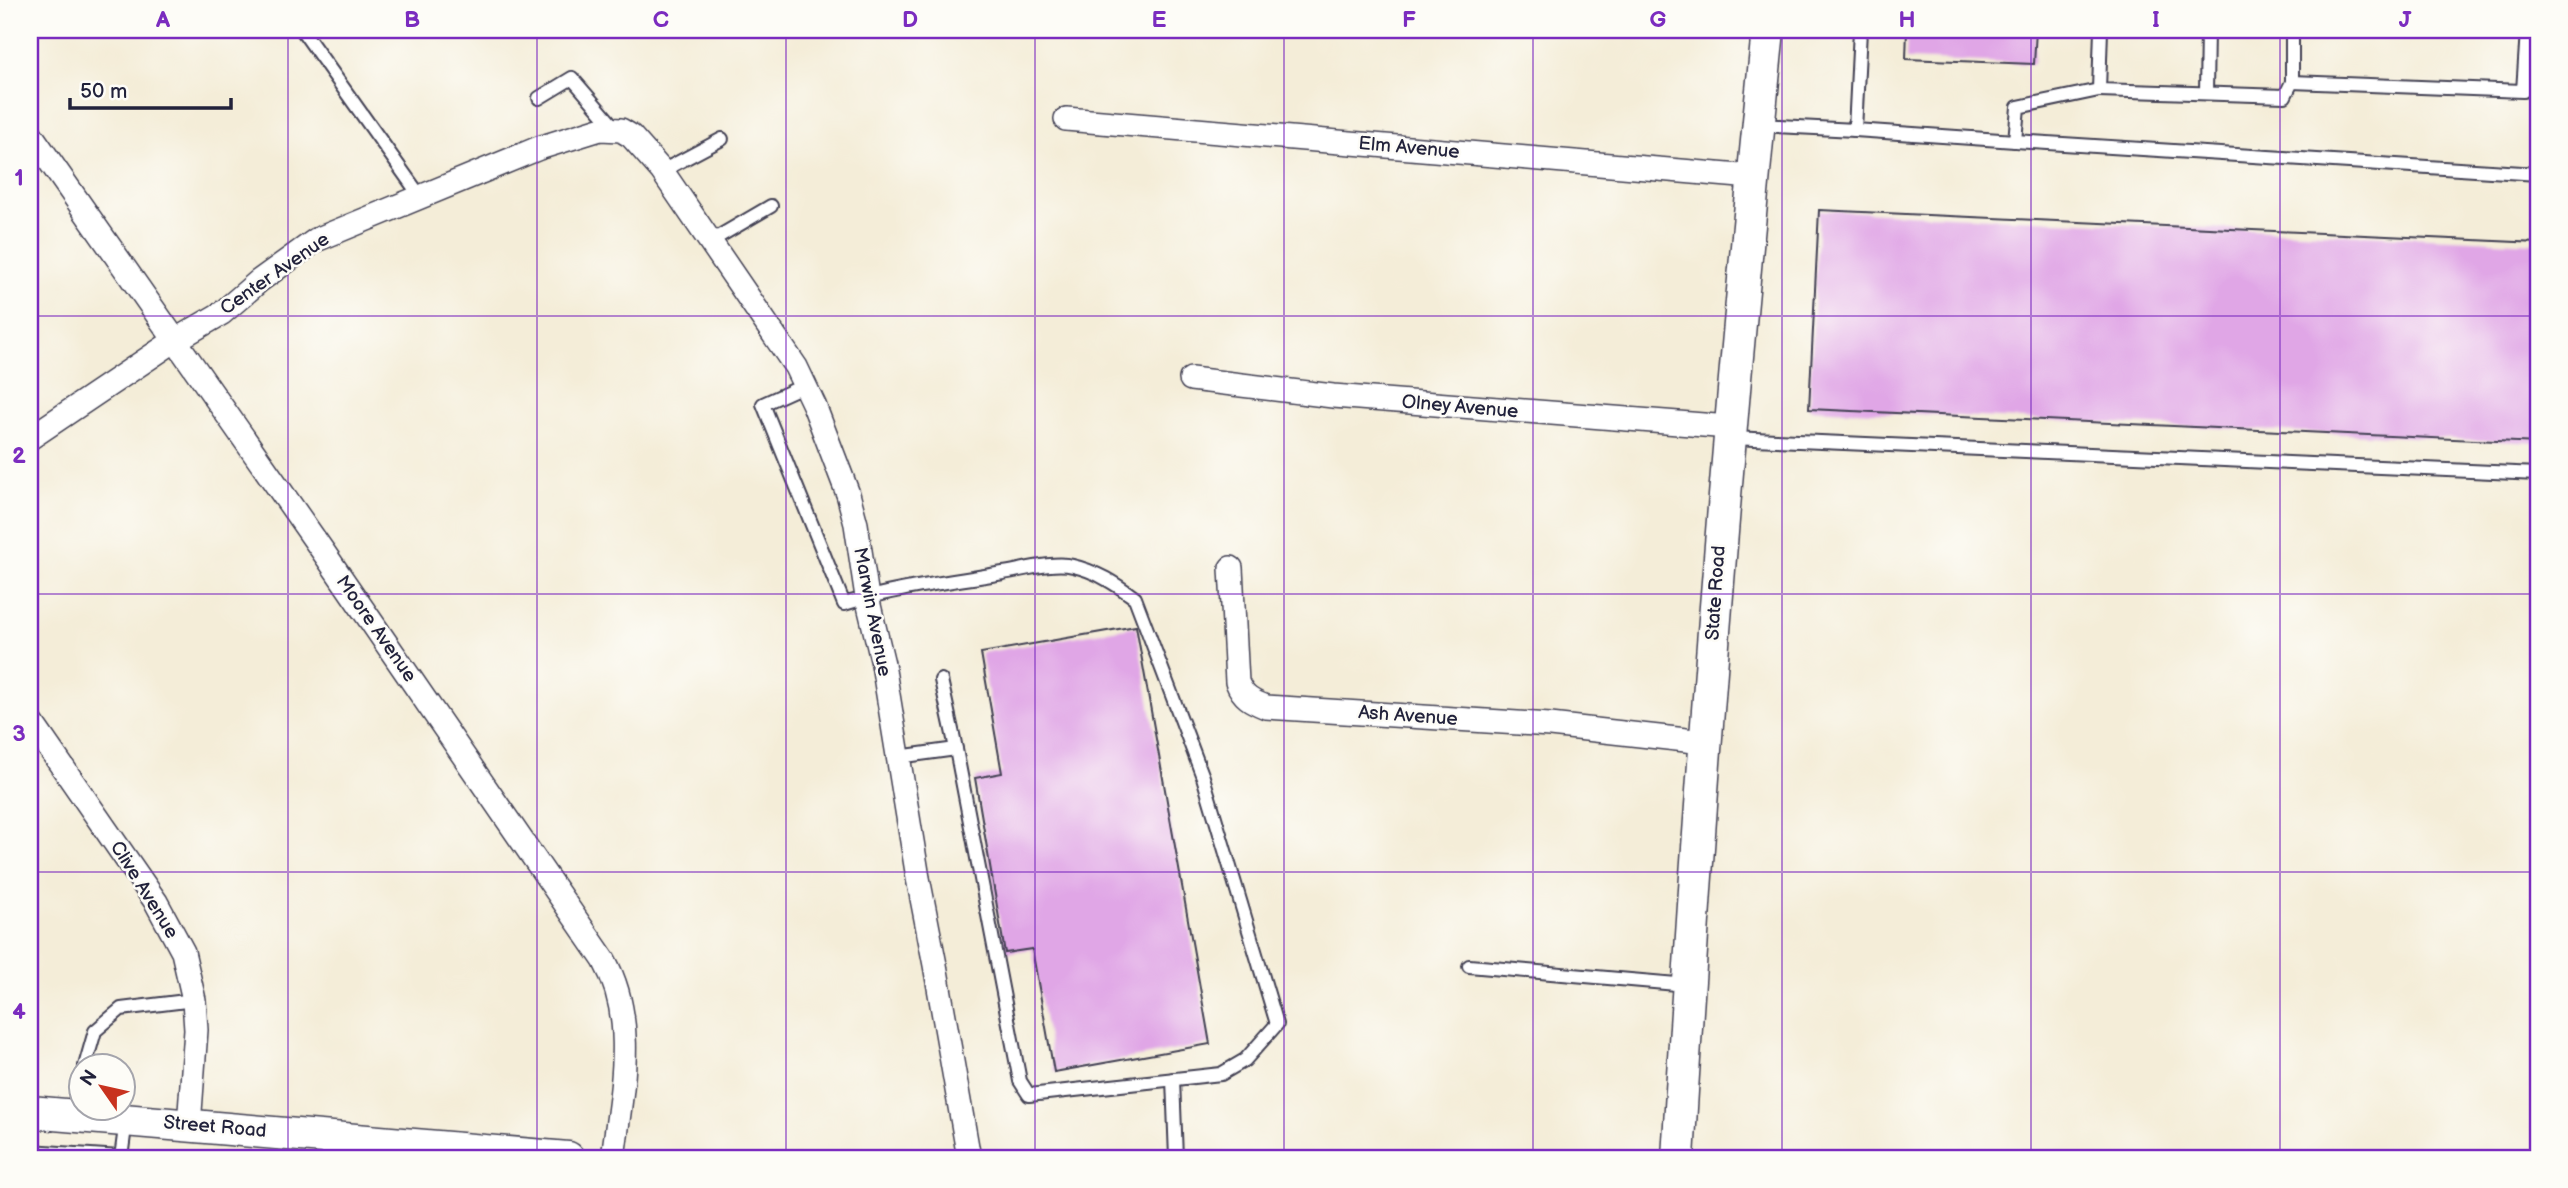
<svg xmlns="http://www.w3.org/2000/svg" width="2568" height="1188" font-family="'Balsamiq Sans',sans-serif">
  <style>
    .building { fill: #e0a6e6 }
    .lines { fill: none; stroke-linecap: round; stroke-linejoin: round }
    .service-casing { stroke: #424053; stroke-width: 16 }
    .minor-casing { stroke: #424053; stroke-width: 26 }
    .secondary-casing { stroke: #424053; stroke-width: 35 }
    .service { stroke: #fff; stroke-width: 12 }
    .minor { stroke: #fff; stroke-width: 23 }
    .secondary { stroke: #fff; stroke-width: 32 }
    .grid { fill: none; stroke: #7b2cbf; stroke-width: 2; stroke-opacity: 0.55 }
    .labels { text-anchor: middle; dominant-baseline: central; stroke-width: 5; stroke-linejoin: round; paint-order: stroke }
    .street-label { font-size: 19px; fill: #22223b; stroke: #fdfcf7 }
    .neatline { fill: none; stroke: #7b2cbf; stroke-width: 2.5 }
    .grid-label { font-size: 23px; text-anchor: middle; font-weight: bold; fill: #7b2cbf }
  </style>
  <rect width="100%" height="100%" fill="#fdfcf7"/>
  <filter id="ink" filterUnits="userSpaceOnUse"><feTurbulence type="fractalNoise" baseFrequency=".0143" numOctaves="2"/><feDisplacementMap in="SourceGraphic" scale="14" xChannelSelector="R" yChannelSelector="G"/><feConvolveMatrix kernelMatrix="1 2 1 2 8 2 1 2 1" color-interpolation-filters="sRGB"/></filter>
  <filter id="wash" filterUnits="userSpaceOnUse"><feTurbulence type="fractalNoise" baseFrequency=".00686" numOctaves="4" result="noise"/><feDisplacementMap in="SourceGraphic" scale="28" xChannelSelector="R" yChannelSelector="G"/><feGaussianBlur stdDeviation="1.57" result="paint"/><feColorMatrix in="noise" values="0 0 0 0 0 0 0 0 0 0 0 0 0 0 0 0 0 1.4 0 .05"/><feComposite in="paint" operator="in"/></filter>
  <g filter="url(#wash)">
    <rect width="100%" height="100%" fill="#f4edd8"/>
    <g id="blocks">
      <g class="building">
        <path d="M1907 30H2036L2034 64 1906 59Z"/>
        <path d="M1819 210 2538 243V443L1809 409Z"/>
        <path d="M1136 626 1210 1044 1054 1072 1032 949 1005 953 975 778 1002 773 981 653Z"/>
      </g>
    </g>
  </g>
  <g filter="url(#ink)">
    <use href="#blocks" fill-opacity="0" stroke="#424053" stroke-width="2"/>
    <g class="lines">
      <g class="service-casing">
        <g id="service">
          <path d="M302 30 420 196"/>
          <path d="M2101 30 2099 90 2285 96 2292 82V30"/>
          <path d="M2524 80H2538"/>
          <path d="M2292 82 2523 91 2527 30"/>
          <path d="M2206 93 2207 30"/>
          <path d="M539 98 572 78 615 128"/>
          <path d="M1758 125 1855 130 1860 30"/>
          <path d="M1855 130 2015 141 2018 107 2099 90"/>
          <path d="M2015 141 2538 174"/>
          <path d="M662 171 722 139"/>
          <path d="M711 241 771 206"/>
          <path d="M805 385 763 404 844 604C895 588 951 582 1003 573 1022 570 1055 561 1073 566 1096 571 1116 584 1135 598L1203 777 1277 1024 1245 1060 1221 1074 1029 1095 1020 1081 954 739 941 680"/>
          <path d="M1732 438 2538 474"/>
          <path d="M898 757 956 749"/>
          <path d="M1469 966 1688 985"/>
          <path d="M85 1066 95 1031 121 1009 194 1000"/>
          <path d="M1173 1079 1176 1158"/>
          <path d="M72 1116 80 1080"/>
          <path d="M30 1151 121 1157"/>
          <path d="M121 1158 126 1120"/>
        </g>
      </g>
      <g class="minor-casing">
        <g id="minor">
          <path d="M1066 119 1752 177"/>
          <path d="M30 133 322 550 604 960C638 1021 621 1092 613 1158"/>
          <path d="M1191 379 1333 396 1729 427"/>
          <path d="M30 438 174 341 222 313 259 281 316 240 539 148 600 129 621 130 631 136 662 171 796 367 814 405 848 494 856 524 867 597 883 664 918 878 935 965 969 1158"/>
          <path d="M1231 568 1237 682C1243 697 1251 701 1266 707L1550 725 1704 742"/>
          <path d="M30 720 156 902 183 952 194 1000 196 1030 189 1125"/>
        </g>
      </g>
      <g class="secondary-casing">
        <g id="secondary">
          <path d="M30 1112 568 1158"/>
          <path d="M1678 1158C1700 781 1730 405 1768 30"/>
        </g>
      </g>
      <use href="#service" class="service"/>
      <use href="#minor" class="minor"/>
      <use href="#secondary" class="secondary"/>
    </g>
  </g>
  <path class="grid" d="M288 30V1158M537 30V1158M786 30V1158M1035 30V1158M1284 30V1158M1533 30V1158M1782 30V1158M2031 30V1158M2280 30V1158M30 316H2538M30 594H2538M30 872H2538"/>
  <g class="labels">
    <g class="street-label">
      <text transform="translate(1409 148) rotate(5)">Elm Avenue</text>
      <text transform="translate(275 274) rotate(-35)">Center Avenue</text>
      <text transform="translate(1460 407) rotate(5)">Olney Avenue</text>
      <text transform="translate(1716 593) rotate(-86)">State Road</text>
      <text transform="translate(872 612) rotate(79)">Marwin Avenue</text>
      <text transform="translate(376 629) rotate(55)">Moore Avenue</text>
      <text transform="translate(1408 716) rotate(4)">Ash Avenue</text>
      <text transform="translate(144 890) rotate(58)">Clive Avenue</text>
      <text transform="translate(215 1127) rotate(5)">Street Road</text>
    </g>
  </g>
  <rect width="2568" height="1188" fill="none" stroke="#fdfcf7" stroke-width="77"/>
  <g transform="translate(102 1087) rotate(304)"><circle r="33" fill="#fdfcf7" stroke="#a5a5ac" stroke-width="2"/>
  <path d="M0-5L12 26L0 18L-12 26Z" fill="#c8321e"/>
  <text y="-10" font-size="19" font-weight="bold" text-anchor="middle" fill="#22223b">N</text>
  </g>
  <path d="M70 98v10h161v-10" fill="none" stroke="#22223b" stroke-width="3.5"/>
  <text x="80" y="98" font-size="21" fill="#22223b" stroke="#fdfcf7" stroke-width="5" paint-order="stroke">50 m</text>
  <rect x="38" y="38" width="2492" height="1112" class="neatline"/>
  <g class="grid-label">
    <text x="163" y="27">A</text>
    <text x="412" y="27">B</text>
    <text x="661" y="27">C</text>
    <text x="910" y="27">D</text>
    <text x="1159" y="27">E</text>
    <text x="1409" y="27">F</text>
    <text x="1658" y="27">G</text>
    <text x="1907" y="27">H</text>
    <text x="2156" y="27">I</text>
    <text x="2405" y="27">J</text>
    <text x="19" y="185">1</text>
    <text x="19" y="463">2</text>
    <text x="19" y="741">3</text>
    <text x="19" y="1019">4</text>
  </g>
</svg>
